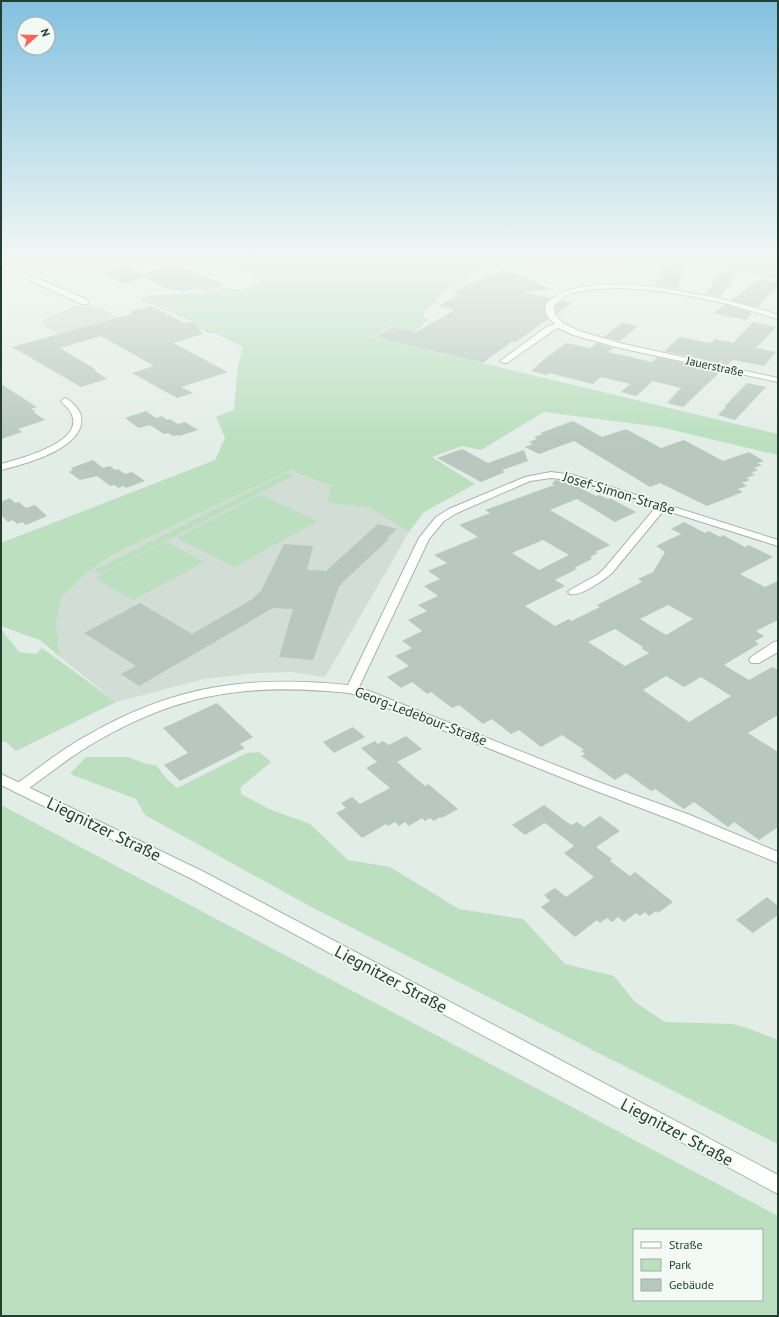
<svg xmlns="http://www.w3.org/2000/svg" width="779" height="1317" font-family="'PT Sans',sans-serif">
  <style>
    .built { fill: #d1ddd5 }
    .green { fill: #bbdfbf; fill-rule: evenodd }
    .building { fill: #b8c8bf; fill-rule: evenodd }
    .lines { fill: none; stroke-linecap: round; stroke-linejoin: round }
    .minor-casing { stroke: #a5b5ad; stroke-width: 2 }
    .secondary-casing { stroke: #a1b9ad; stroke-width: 2 }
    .minor { fill: #fff; fill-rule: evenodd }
    .secondary { fill: #fff; fill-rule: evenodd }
    .labels { text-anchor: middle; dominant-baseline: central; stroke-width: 3.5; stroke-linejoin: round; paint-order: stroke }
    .far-street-label { font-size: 12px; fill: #223f32; stroke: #f3f9f5 }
    .street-label { font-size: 14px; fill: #223f32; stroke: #f3f9f5 }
    .near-street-label { font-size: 17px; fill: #223f32; stroke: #f3f9f5 }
  </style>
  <rect width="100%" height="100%" fill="#e3ede7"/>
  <g class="built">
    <path d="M75 306H98L126 322 64 338 42 324 45 319Z"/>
    <path d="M290 470 317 481 332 485 327 503 368 507 409 532 325 677 290 672 257 673 204 679 116 702 60 657 56 623 62 596 88 572 110 556Z"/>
  </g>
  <g class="green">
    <path d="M194 258H308L320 261 326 258H362L387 263 397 258H541L478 271 456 283 442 293 436 302 422 314 428 320 415 332 391 326 373 337 778 434V455L660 427 544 412 481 450 462 446 432 457 475 484 424 512 409 532 368 507 327 503 331 485 317 481 290 470 110 556 88 572 62 596 56 623 60 657 40 640 1 626V543L215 460 225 438 216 417 234 410 238 365 243 347 215 333 210 334 196 327 194 322 139 299 143 296 210 292 222 288 243 290 260 283 254 275Z"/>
    <path d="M602 258H778V280L689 264Z"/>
    <path d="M286 473 293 476 101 574 94 570Z"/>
    <path d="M260 495 317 521 235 567 177 538Z"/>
    <path d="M166 542 204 562 133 600 95 578Z"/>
    <path d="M1 629 19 652 36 654 42 648 116 702 16 751 6 742 1 741Z"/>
    <path d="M259 752 271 762 241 787V794L269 809 310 824 348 860 390 867 459 909 523 919 565 964 614 976 635 1002 665 1022 732 1024 747 1028 778 1040V1144L315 909 145 815 136 799 70 774 86 757H128L146 764 156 765 167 779 177 788 247 753Z"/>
    <path d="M1 805 778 1216V1316H1ZM634 1230H762V1300H634Z"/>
  </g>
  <g class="building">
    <path d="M669 264 683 265 678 289 656 286 662 266 669 267Z"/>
    <path d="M172 265 188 269 226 285 205 291 198 288 183 292 179 290 175 292 145 278 123 284 100 272 126 266 141 273Z"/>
    <path d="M505 269 551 289 522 292 551 298 544 305 546 316 548 319 516 342 513 341 483 363 375 337 392 327 416 332 455 310 439 306 459 294 452 292Z"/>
    <path d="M722 271 737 273 720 297 705 294Z"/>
    <path d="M759 279 778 282V286L758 307 731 300Z"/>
    <path d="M562 301 572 303 556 314 555 307Z"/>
    <path d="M724 305H728L752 313 746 320 713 313Z"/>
    <path d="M151 306 185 323 193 322 203 334 173 343 228 372 181 387 193 393 177 398 132 373 154 366 101 336 60 348 95 369 94 370 107 379 81 387 12 347 132 314 129 312Z"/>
    <path d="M753 322 776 327 756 348 776 352 764 366 733 360 727 365 664 351 680 337 711 343 715 339 733 343Z"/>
    <path d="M622 323 638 326 620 341 604 337Z"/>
    <path d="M566 343 590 348 597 343 613 348 608 352 652 362 657 357 721 371 683 407 667 403 681 388 653 381 636 396 621 392 630 384 601 377 593 384 549 373 547 375 531 371 538 365H537Z"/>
    <path d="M747 383 766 387 735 420 718 415 726 407H724Z"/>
    <path d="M1 384 37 407 31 409 36 412H33L45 420 18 429 22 432 1 439Z"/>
    <path d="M146 411 156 418 162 416 167 420 170 419 178 424 185 422 198 430 179 436 177 435 173 436 168 433 164 434 150 425 139 428 125 418Z"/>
    <path d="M573 421 602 437 626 429 661 448 684 440 723 461 749 452 764 461 757 463 762 465 754 468 758 470 751 473 755 475 746 478 750 480 742 483 747 486 738 489 743 492 707 506 660 483 650 487 574 441 539 454 525 447 533 444 529 442 537 439 534 437 543 434 540 433Z"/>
    <path d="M462 449 488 463 524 450 528 461 502 470 505 472 481 482 437 458Z"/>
    <path d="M93 460 103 468 110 466 115 470 118 469 125 474 132 472 145 481 126 488 123 486 119 488 114 485 110 486 97 476 80 480 69 472 73 470 71 468Z"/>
    <path d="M555 480 569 482 596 496 599 495 608 499 610 498 636 512 615 522 577 499 550 510 610 545 595 552 598 553 590 557 592 559 574 568 577 569 555 580 565 586 525 606 555 626 569 619 571 621 600 607 597 605 642 582 638 579 653 572 665 552 656 546 681 534 671 529 684 522 705 533 709 531 720 537 723 535 745 547 749 545 773 557 740 574 765 587 778 581V620L756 631 764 636 755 641 759 644 724 665 749 680 772 667 778 670V715L748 733 778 752V827L759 840 734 822 728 827 694 802 684 809 655 789 651 791 626 773 615 780 581 756 585 754 581 751 584 750 562 735 541 747 519 730 511 734 492 719 483 724 459 705 452 708 431 692 427 694 412 682 401 688 387 677 409 666 395 656 412 648 402 641 422 631 408 620 427 611 418 605 438 596 424 586 440 579 428 571 447 563 434 555 478 537 459 525 490 513 485 510 551 486H555L552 484ZM543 540 569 555 539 570 512 553ZM668 605 693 619 666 635 640 619ZM615 629 643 647 641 648 649 653 625 666 588 642ZM666 676 684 687 701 677 731 696 689 722 643 690Z"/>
    <path d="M10 498 15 503 19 502 26 508 35 505 47 516 26 525 22 522 17 524 13 520 8 522 1 515V502Z"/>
    <path d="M378 524 397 529 386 539H389L343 582 339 587 313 660 279 657 293 609 273 608 139 686 121 674 136 666 84 633 140 603 192 634 251 600 261 591 284 544 313 546 307 570 326 571Z"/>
    <path d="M217 703 253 737 240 744 245 748 180 781 164 765 188 753 163 728Z"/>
    <path d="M353 727 365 737 334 753 323 742Z"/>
    <path d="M406 736 422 749 397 762 425 786 428 784 458 809 442 818 440 817 434 821 430 818 425 821 422 818 409 826 405 822 399 826 395 822 388 826 386 824 362 838 336 813 346 808 341 803 352 797 360 804 390 788 366 768 377 762 361 748 375 741 378 744 383 741 389 745Z"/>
    <path d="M544 805 571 825 577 822 584 827 600 816 620 831 596 847 612 859 610 861 630 876 635 872 673 902 658 913 656 911 649 916 645 912 640 916 636 913 624 922 618 917 612 922 607 918 600 923 597 920 575 937 541 907 550 901 544 895 555 888 566 897 594 877 564 853 574 846 545 823 525 835 512 825Z"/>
    <path d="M767 897 778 906V915L753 933 736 920Z"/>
  </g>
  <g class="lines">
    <g class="minor-casing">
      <g id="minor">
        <path d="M1 263 88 300 89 302 88 304H82L1 267Z"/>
        <path d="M624 284C677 289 728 298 778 315V319L728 304 695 297 659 291 624 288 592 289 568 294 553 306 555 315 563 323 579 331 624 344 778 378V382L620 348 573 335 559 328 554 330 507 363H504L500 361 548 326 555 324 547 316 545 305C565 284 597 285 624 284Z"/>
        <path d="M65 398C71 400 80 410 81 416 87 448 25 464 1 470V464C19 459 87 442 71 413 69 408 64 405 61 401Z"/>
        <path d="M551 472 573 475 778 540V546L664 510 612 573C604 580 580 597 570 594L568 592 570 590 597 575 604 569 656 507 569 480 551 478 530 481 457 513 444 521 429 539 359 687 593 780 690 815 778 852V863L680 823 583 786 350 693C253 683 183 691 97 741 72 755 49 774 25 791L20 793 15 791 13 788 15 785C39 768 62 749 88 735 174 685 250 675 348 685L419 538 436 517 449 509 525 477Z"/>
        <path d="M778 641V652L759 663H751L749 660 751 657 774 642Z"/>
      </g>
    </g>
    <g class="secondary-casing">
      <path id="secondary" d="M1 774 202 871 778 1175V1194L192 879 1 785Z"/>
    </g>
    <use href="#minor" class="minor"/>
    <use href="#secondary" class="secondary"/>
  </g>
  <linearGradient id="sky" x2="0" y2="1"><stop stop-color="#82c1e0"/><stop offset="0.58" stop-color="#f2f7f4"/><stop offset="1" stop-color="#f2f7f4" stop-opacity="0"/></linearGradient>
  <rect width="779" height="443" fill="url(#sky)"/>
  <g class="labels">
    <g class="far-street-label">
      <text transform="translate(715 366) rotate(12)">Jauerstraße</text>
    </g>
    <g class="street-label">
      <text transform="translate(619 493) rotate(17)">Josef-Simon-Straße</text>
      <text transform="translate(421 716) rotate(21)">Georg-Ledebour-Straße</text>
    </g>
    <g class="near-street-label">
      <text transform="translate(104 829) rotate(26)">Liegnitzer Straße</text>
      <text transform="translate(391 979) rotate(28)">Liegnitzer Straße</text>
      <text transform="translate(677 1132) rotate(28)">Liegnitzer Straße</text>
    </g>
  </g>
  <rect width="779" height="1317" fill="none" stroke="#223f32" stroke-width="4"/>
  <rect x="633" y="1229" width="130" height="72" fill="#f3f9f5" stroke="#9fafa7"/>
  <rect x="641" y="1242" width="20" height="6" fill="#ffffff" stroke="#9fafa7"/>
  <text x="669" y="1249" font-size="12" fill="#223f32">Straße</text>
  <rect x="641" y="1259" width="20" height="12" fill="#bbdfbf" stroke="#9fafa7"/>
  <text x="669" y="1269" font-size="12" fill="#223f32">Park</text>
  <rect x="641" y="1279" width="20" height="12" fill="#b8c8bf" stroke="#9fafa7"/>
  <text x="669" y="1289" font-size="12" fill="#223f32">Gebäude</text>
  <g transform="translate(36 36) rotate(70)"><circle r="19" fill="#f3f9f5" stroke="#9fafa7"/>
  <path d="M0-3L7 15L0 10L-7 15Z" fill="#f66558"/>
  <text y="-6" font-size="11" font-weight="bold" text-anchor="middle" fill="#223f32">N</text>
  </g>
</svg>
